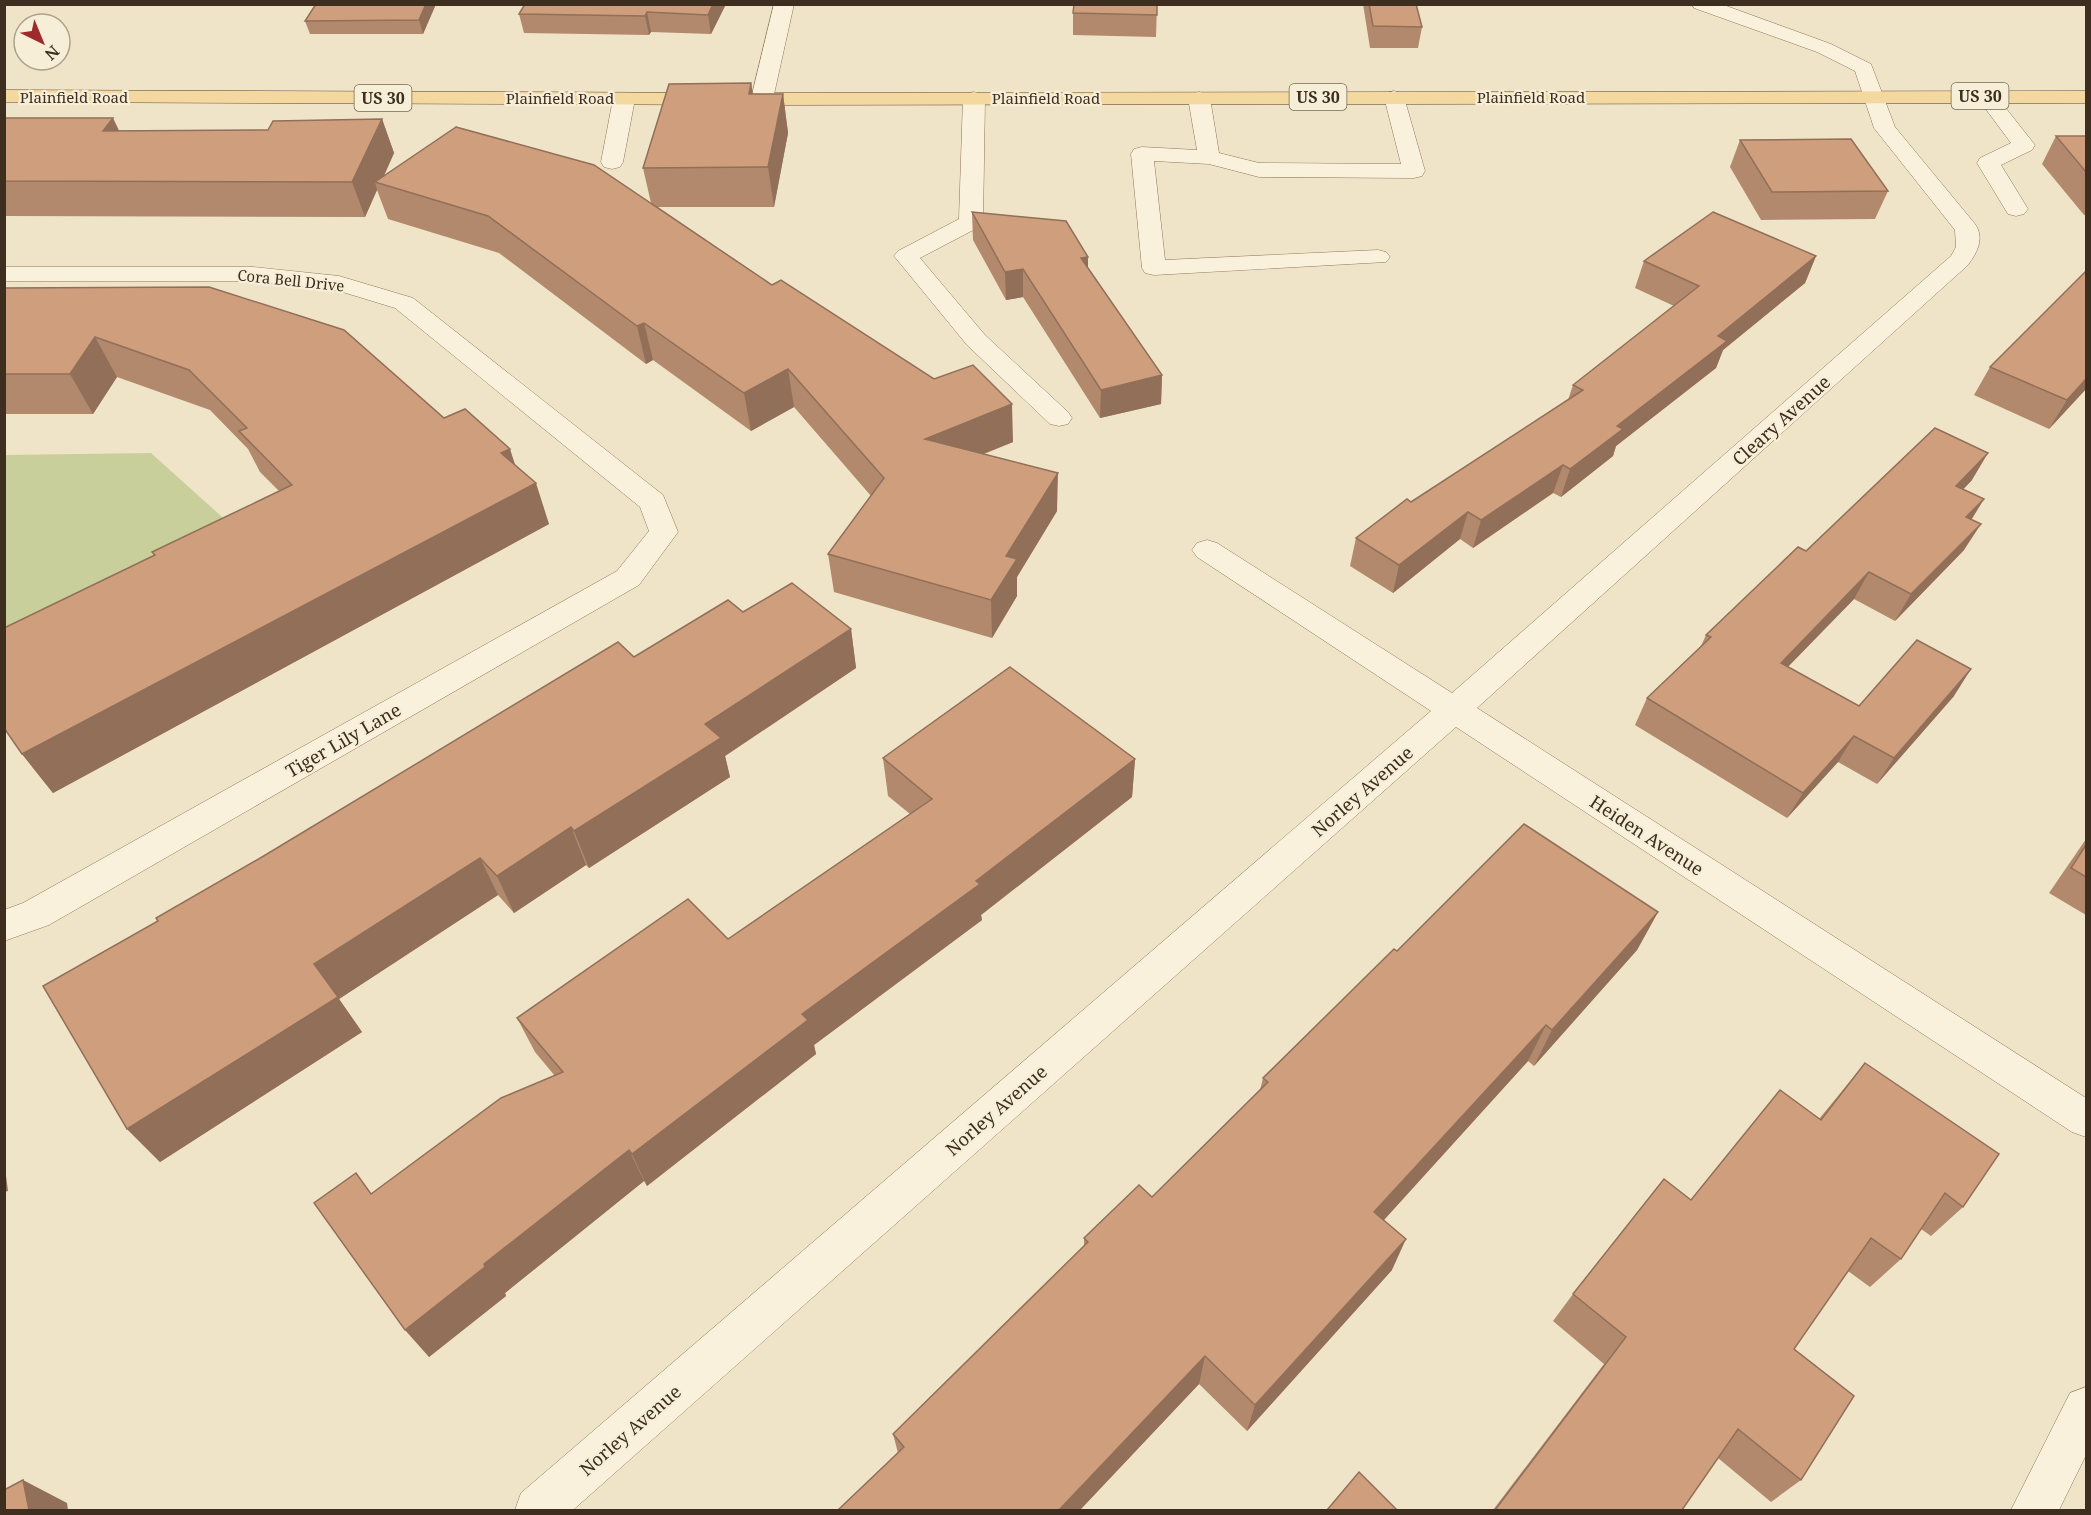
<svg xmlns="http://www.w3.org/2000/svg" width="2091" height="1515" viewBox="0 0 2091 1515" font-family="'Noto Serif',serif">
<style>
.green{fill:#c9cf9b}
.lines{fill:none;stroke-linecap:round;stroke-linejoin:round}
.minor-casing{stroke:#8d765c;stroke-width:1}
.major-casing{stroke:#5b4430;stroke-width:1}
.minor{fill:#faf1dc;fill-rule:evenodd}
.major{fill:#f3d9a0;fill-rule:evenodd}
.wall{fill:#b2896c}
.shaded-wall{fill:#916f58}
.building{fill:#cf9f7d;stroke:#916f58;stroke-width:1.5}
.labels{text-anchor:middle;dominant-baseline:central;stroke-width:4.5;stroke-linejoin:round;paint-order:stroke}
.far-street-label{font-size:15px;fill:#3d2e20;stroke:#f7eed8}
.shield{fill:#f7eed8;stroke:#756857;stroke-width:1.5}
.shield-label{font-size:16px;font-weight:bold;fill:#3d2e20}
.street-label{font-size:18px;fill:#3d2e20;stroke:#f7eed8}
</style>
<rect width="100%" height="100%" fill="#f0e4c8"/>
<polygon class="green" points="151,453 231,525 5,637 5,455"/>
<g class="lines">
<defs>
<g id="minor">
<polygon points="774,4 794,4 773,99 769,103 762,105 755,103 751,99"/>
<path d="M1692,4H1721L1831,44L1871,64L1895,127L1975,224C1985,238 1977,253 1968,265L1477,708L2086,1098V1137L2072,1132L1456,727L573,1510H515L521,1493L1431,711L1197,557L1192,550L1197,543L1207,540L1217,543L1452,693L1951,256L1956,247L1955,230L1874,128L1855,71L1817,52L1694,8Z"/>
<polygon points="1986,90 1993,92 2035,145 2032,150 2001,165 2028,209 2024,214 2016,216 2008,214 1977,163 1980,158 2011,143 1976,96 1979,92"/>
<polygon points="1394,91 1401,93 1404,97 1425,171 1422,176 1414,178 1259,177 1209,164 1154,161 1165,260 1378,250 1386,252 1390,257 1386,262 1154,275 1145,273 1142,268 1131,154 1134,149 1142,147 1197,150 1188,98 1192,94 1199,92 1206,94 1210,98 1219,153 1259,163 1401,164 1384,97 1387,93"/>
<polygon points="974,92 981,94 985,98 983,222 979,227 920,258 985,335 1068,412 1072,418 1068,424 1059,426 1050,424 967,345 894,256 898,251 959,219 963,98 967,94"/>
<polygon points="624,93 631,95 635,99 623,162 620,167 612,169 604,167 601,162 613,99 617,95"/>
<polygon points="4,267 253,267 339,276 413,298 663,495 678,532 639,585 49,925 4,941 4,910 23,903 617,571 649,531 640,507 395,308 336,290 253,281 4,281"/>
<polygon points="2086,1387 2086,1455 2059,1510 2011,1510 2070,1393"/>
</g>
<polygon id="major" points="4,90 762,93 2086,91 2086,103 762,105 4,102"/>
</defs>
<use href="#minor" class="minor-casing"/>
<use href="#major" class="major-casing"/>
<use href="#minor" class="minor"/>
<use href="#major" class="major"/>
</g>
<g class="wall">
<polygon points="436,4 423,34 310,34 305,21"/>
<polygon points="726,4 711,34 651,32 649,35 524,33 519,14"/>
<polygon points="1157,4 1156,37 1073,35 1073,13"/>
<polygon points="1363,4 1416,4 1422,27 1418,48 1370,48"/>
<polygon points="751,83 753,94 783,94 788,133 774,207 658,207 772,285 1013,442 984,454 1057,511 1017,577 1017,596 992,638 834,592 828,554 871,496 794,407 751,431 653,360 646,364 499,253 388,219 377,190 365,217 4,216 4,118 120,131 268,130 382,119 394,153 384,176 651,203 643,168"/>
<polygon points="2056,136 2086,136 2086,215 2084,215 2042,164"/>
<polygon points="1740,140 1888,191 1875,219 1761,220 1730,167"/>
<polygon points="972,212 1088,269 1162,375 1161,404 1100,418 1023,297 1006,300 973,240"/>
<polygon points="1816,256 1805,283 1723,350 1716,368 1616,446 1613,456 1561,497 1553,493 1473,548 1460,539 1393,593 1350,566 1356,538 1568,400 1573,385 1674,306 1635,288 1644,261"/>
<polygon points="4,288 444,418 515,465 549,524 53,793 22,754 154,555 152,552 279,491 260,472 248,449 210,410 117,377 93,414 4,414"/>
<polygon points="1990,367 2086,389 2049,429 1974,395"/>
<polygon points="1972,480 1963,489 1984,499 1972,519 1964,550 1895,621 1854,599 1788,667 1859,706 1954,696 1877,784 1838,762 1787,818 1635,725 1647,698 1701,646 1706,635 1806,551"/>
<polygon points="743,612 851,629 856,668 725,756 730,777 589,868 586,865 514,913 498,895 339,999 362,1032 160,1162 127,1129 634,657"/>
<polygon points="883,758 1135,759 1132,797 981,915 982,920 814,1045 816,1054 647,1186 644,1181 505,1293 506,1296 429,1357 372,1193 555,1076 535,1052 517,1018 728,939 910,814 888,796"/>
<polygon points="2086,839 2086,915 2049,893"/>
<polygon points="1658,912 1637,950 1534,1066 1528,1061 1384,1220 1392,1270 1247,1431 1199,1384 1080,1510 838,1510 898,1453 893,1434 1084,1247 1084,1238 1152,1197 1260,1090 1263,1078 1397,951"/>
<polygon points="1865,1063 1963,1207 1931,1236 1921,1229 1901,1259 1870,1287 1848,1271 1794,1349 1801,1480 1771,1502 1718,1458 1682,1510 1493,1510 1604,1364 1553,1321 1573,1294 1691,1200 1819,1119"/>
</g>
<g class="shaded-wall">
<polygon points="426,4 436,4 423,34 419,20"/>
<polygon points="713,4 726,4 711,34 708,15"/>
<polygon points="647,12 651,32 649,35 645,16"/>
<polygon points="751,83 757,122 749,94"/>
<polygon points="783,94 788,133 774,207 768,167"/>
<polygon points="113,118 130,153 103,131"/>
<polygon points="382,119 394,153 380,184 375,182 377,190 365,217 352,182"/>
<polygon points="1816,256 1805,283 1723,350 1716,368 1616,446 1613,456 1561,497 1570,469 1617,426 1718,336"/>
<polygon points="1088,257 1088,285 1081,258"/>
<polygon points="1023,269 1023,297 1006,300 1005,272"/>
<polygon points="644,323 653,360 646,364 637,326"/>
<polygon points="95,337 117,377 93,414 70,374"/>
<polygon points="788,369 794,407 751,431 744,393"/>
<polygon points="1162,375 1161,404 1100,418 1101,390"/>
<polygon points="2086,379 2086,389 2049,429 2067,400"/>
<polygon points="1012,404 1013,442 927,476 925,439"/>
<polygon points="510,449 523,489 501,453"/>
<polygon points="1988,453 1972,480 1941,513 1956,486"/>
<polygon points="1563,465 1553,493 1473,548 1481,520"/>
<polygon points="1058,473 1057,511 1017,577 1017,596 992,638 991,600 1006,556"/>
<polygon points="536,483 549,524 53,793 22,754"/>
<polygon points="1984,499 1967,526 1966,517"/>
<polygon points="1468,512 1460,539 1393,593 1399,565"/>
<polygon points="1981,524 1964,550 1895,621 1911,594"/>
<polygon points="1869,572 1854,599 1766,689 1781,663"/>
<polygon points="851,629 856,668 725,756 730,777 589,868 574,831 705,724"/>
<polygon points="1971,669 1954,696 1877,784 1894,758"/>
<polygon points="1854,736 1838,762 1787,818 1803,793"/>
<polygon points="1135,759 1132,797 981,915 982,920 814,1045 816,1054 647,1186 632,1154 802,1014 976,881"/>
<polygon points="571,827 586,865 514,913 497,876"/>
<polygon points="480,858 498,895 339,999 362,1032 160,1162 127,1129 314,964"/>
<polygon points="1658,912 1637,950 1534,1066 1552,1030"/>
<polygon points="1546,1025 1528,1061 1362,1244 1374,1212"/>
<polygon points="629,1150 644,1181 505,1293 506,1296 429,1357 405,1330 484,1264"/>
<polygon points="4,1160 8,1191 4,1192"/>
<polygon points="1406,1239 1392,1270 1247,1431 1255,1405"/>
<polygon points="1205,1356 1199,1384 1080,1510 1059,1510"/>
<polygon points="23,1480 67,1503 68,1510 29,1510"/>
</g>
<g class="building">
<polygon points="316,4 426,4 419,20 305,21"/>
<polygon points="525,4 713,4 708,15 647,12 645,16 519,14"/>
<polygon points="1074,4 1157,4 1157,15 1073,13"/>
<polygon points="1369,4 1416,4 1422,27 1373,26"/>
<polygon points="751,83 749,94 783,94 768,167 643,168 669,84"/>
<polygon points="4,118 113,118 103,131 268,130 273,121 382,119 352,182 4,181"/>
<polygon points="456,127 594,165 772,285 781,280 934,379 973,365 1012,404 925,439 1058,473 1006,556 1017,559 991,600 828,554 884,478 788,369 744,393 644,323 637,326 488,216 375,182"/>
<polygon points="2056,136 2086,136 2086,172"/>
<polygon points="1851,139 1888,191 1772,192 1740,140"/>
<polygon points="972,212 1066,221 1088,257 1081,258 1162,375 1101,390 1023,269 1005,272"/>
<polygon points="1713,212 1816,256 1718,336 1727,341 1617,426 1623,429 1570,469 1563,465 1481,520 1468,512 1399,565 1356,538 1407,499 1411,502 1583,390 1573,385 1699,286 1644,261"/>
<polygon points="2086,271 2086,379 2067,400 1990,367"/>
<polygon points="209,287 344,330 444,418 465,409 510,449 501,453 536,483 22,754 4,728 4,628 155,555 152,552 292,485 239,431 247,428 189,370 95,337 70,374 4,374 4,288"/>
<polygon points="1935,428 1988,453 1956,486 1984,499 1966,517 1981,524 1911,594 1869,572 1781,663 1859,706 1917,640 1971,669 1894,758 1854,736 1803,793 1647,698 1711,637 1706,635 1798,547 1806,551"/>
<polygon points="792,583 851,629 705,724 721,738 574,831 571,827 497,876 480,858 314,964 338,997 127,1129 43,986 158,921 156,918 262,857 618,642 634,657 728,600 743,612"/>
<polygon points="1010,667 1135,759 976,881 980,884 802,1014 808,1020 632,1154 629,1150 484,1264 485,1267 405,1330 314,1203 356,1173 371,1194 501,1098 563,1072 517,1018 688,899 728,939 932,799 883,758"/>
<polygon points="1524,824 1658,912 1552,1030 1546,1025 1374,1212 1406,1239 1255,1405 1205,1356 1059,1510 838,1510 904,1447 893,1434 1088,1242 1084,1238 1139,1185 1152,1197 1268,1082 1263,1078 1394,949 1397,951"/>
<polygon points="2086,845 2086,877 2071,868"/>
<polygon points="1865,1063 1999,1154 1963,1207 1945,1193 1901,1259 1871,1238 1794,1349 1854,1396 1801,1480 1738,1429 1682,1510 1495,1510 1626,1337 1573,1294 1664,1179 1691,1200 1780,1090 1821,1120"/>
<polygon points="1359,1472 1397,1510 1327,1510"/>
<polygon points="23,1480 29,1510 4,1510 4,1490"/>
</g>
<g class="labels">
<g class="far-street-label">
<text x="74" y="97">Plainfield Road</text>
<text x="1531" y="97">Plainfield Road</text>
<text x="560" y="98">Plainfield Road</text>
<text x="1046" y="98">Plainfield Road</text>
<text transform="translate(291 280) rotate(6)">Cora Bell Drive</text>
</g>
<g class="shield">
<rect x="1951.5" y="83" width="57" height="26" rx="4.5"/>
<rect x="1289.5" y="84" width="57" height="26" rx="4.5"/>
<rect x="354.5" y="85" width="57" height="26" rx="4.5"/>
</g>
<g class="shield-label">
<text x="1980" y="96">US 30</text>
<text x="1318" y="97">US 30</text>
<text x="383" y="98">US 30</text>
</g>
<g class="street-label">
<text transform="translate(1781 420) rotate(-42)">Cleary Avenue</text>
<text transform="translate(343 740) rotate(-30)">Tiger Lily Lane</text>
<text transform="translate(1362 791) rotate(-41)">Norley Avenue</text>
<text transform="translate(1647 835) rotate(33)">Heiden Avenue</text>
<text transform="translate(996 1110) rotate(-41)">Norley Avenue</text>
<text transform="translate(630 1430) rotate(-41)">Norley Avenue</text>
</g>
</g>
<rect width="2091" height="1515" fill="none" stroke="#3d2e20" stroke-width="12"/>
<g transform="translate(42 42) rotate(137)"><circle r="28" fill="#f7eed8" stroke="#ada18e" stroke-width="1.5"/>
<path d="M0-4.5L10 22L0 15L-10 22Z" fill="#9e2a2b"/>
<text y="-9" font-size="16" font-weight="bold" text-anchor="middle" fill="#3d2e20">N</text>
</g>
</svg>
